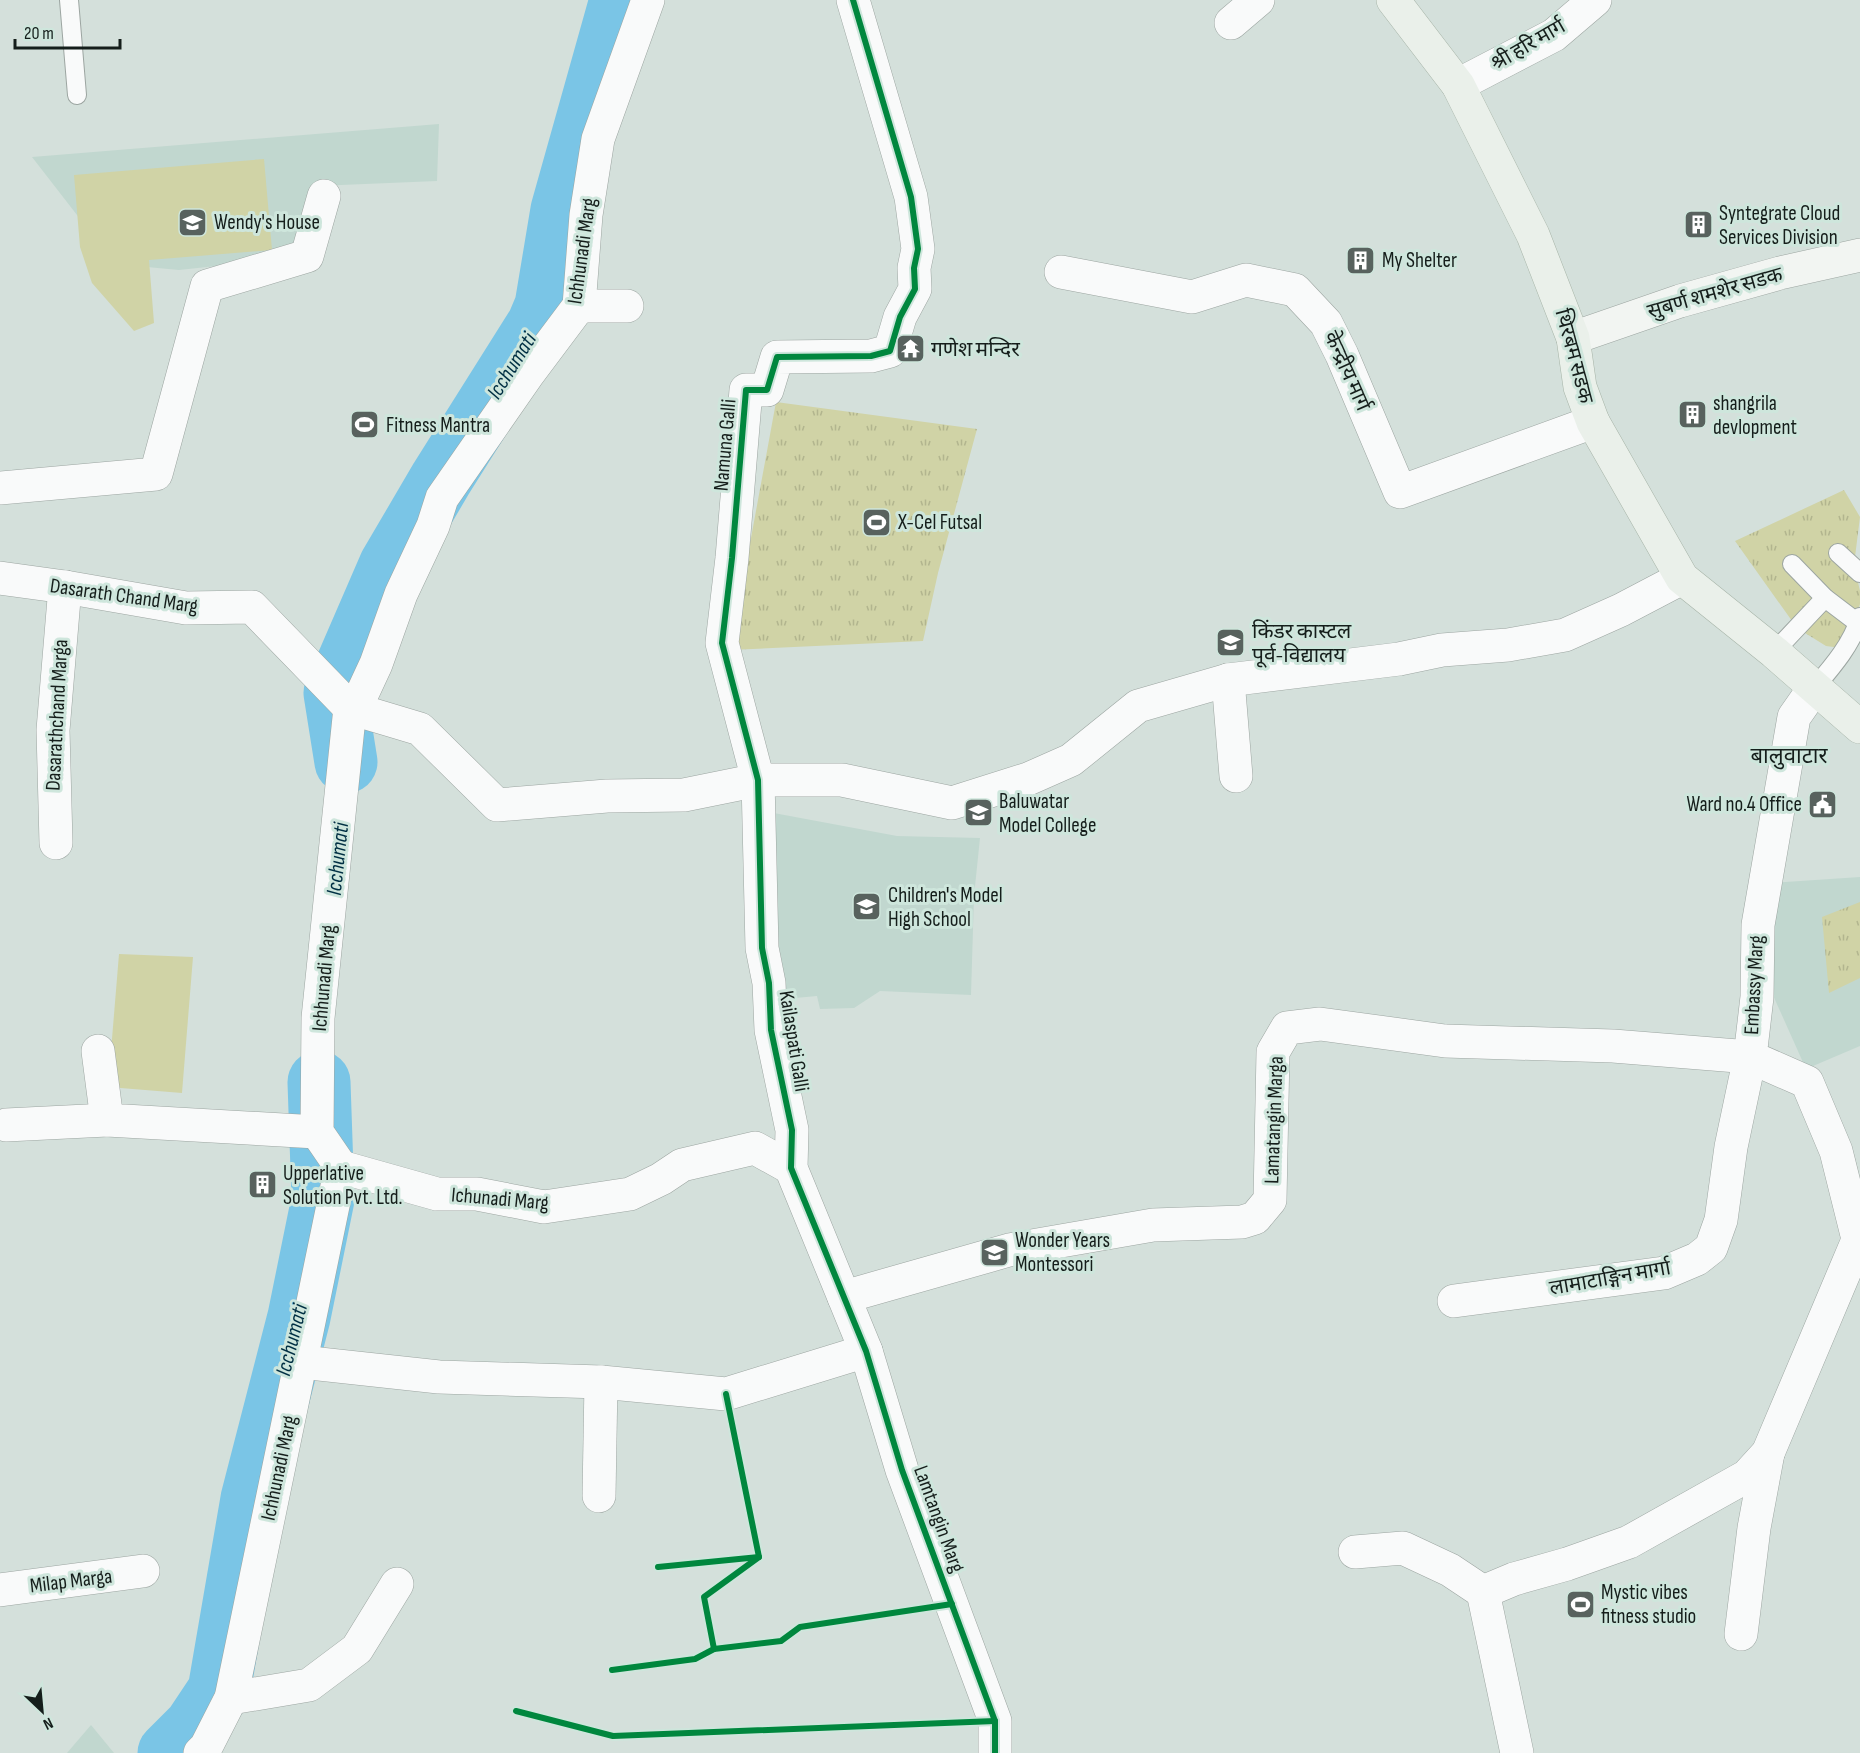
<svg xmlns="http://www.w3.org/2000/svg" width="1860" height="1753" viewBox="0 0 1860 1753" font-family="'Sofia Sans Condensed','Noto Sans Devanagari',sans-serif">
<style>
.built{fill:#c1d7cf}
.green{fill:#d0d3a6}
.park{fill:url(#park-tufts)}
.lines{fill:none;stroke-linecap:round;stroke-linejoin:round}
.river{stroke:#7ac5e6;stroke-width:63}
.lane-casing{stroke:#9ca5a1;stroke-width:20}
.street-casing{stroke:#9ca5a1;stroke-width:34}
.secondary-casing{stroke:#9ca5a1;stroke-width:34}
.primary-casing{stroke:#a7b4a8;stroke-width:34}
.lane{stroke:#f9fafa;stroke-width:18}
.street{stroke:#f9fafa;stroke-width:33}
.secondary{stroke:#f2f5f2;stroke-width:33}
.primary{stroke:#eaf0ea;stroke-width:33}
.cycleway-casing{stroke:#cee6dc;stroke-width:10}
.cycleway{stroke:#00873e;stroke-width:6}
.labels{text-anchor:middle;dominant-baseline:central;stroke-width:6;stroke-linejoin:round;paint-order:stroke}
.street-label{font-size:21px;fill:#151e1b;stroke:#cee6dc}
.poi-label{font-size:21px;fill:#151e1b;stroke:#cee6dc;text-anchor:start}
.water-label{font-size:22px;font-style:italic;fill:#002f43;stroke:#cee6dc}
.neighbourhood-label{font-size:22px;fill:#151e1b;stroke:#cee6dc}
</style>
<defs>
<pattern id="park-tufts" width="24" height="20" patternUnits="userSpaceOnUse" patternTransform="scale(1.5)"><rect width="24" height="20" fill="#d0d3a6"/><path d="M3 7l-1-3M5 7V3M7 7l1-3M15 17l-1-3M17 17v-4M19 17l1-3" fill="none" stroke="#b2b58e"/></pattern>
</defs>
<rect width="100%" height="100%" fill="#d4e0db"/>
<g class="built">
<polygon points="439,124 437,181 317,186 290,258 179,270 115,264 32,157"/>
<polygon points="763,811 897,836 980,838 974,896 971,995 880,991 854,1008 820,1009 817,996 774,1000"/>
<polygon points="1860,877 1860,1046 1806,1069 1772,993 1769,883"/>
<polygon points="91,1725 114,1753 67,1753"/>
</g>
<g class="green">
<polygon points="264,159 272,250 149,260 154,323 134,331 92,283 80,247 74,175"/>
<polygon points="119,954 193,957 182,1093 108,1087"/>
</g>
<g class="park">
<polygon points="776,402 977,429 938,573 923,641 730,650 736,597 751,538"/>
<polygon points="1844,490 1860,517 1854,565 1860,591 1860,604 1855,620 1841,648 1826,646 1797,628 1735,541"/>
<polygon points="1860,902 1860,978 1829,993 1822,917"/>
</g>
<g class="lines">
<g class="river">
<polyline points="346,762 335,693 390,566 441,479 538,325 546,306 562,210 621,0"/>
<polyline points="169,1753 195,1727 219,1691 252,1499 299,1317 323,1199 319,1082"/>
</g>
<defs>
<g id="lane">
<polyline points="69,0 77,95"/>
<polyline points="1838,553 1860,573"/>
<polyline points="1792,564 1825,598 1858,623"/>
<polyline points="1774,652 1825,598"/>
<path d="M1815,687C1833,666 1852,644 1860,617"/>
</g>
<g id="street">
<polyline points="853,0 911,197 918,249 914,268 915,289 900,317 890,351 871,356 777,357 767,390 746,390 732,558 722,643 758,780 762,948 769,983 771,1030 792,1130 791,1168 866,1351 902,1470 995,1721 995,1753"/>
<polyline points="1231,23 1258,0"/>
<polyline points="1458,85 1554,35 1595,0"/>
<polyline points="1061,272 1192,297 1246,280 1295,290 1326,323 1342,355 1400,492 1593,422"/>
<polyline points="579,306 627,306"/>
<polyline points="0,488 156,474 207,286 307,256 324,196"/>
<polyline points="0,578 65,587 186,608 252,607 350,708 420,729 497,805 607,796 684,795 758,780 842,780 952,803 1028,779 1071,760 1138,706 1228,680 1399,659 1442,650 1508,645 1565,635 1621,610 1682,578"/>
<polyline points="1228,680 1236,776"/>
<polyline points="1815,687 1794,717 1758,925 1757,997 1750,1057 1807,1082 1836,1151 1860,1247"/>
<polyline points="56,843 53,730 65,587"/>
<polyline points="98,1051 107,1120 317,1132"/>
<polyline points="6,1125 107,1120"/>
<polyline points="341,1167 437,1194 477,1194 544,1207 630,1194 661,1179 682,1165 755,1148 791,1168"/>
<polyline points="844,1297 1009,1250 1153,1225 1242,1222 1255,1218 1270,1200 1273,1052 1287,1028 1320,1024 1445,1041 1613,1046 1750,1057 1731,1147 1721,1220 1711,1248 1697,1259 1664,1273 1454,1301"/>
<polyline points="301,1362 439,1377 601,1382 726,1394 866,1351"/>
<polyline points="599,1496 601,1382"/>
<polyline points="1355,1552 1403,1548 1450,1570 1483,1592"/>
<polyline points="0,1590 143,1571"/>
<polyline points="1741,1634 1754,1528 1768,1453"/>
<polyline points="231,1698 309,1685 357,1649 397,1584"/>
<polyline points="200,1753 206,1747 231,1698 341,1167 317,1132 318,1018 350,708 363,692 376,664 401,594 433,526 442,498 528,374 579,306 586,215 598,139 648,0"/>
<polyline points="1517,1753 1483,1592 1514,1579 1567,1564 1629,1542 1747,1476 1768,1453 1858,1240"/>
</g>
<polyline id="secondary" points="1573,338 1680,301 1780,273 1860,255"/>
<polyline id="primary" points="1393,0 1458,85 1533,235 1573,338 1580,387 1593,422 1682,578 1774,652 1860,727"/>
</defs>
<use href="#lane" class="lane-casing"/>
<use href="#street" class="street-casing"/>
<use href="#secondary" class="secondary-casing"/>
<use href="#primary" class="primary-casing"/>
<use href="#lane" class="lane"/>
<use href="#street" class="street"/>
<use href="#secondary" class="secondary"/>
<use href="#primary" class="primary"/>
<defs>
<g id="cycleway">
<polyline points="853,0 911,197 918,249 914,268 915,289 900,317 890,351 871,356 777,357 767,390 746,390 732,558 722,643 758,780 762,948 769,983 771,1030 792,1130 791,1168 866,1351 902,1470 995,1721 995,1753"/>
<polyline points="726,1394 759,1557 704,1597 714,1649 781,1641 800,1627 952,1604"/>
<polyline points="658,1567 759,1557"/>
<polyline points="612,1670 695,1659 714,1649"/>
<polyline points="516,1711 613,1736 995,1721"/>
</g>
</defs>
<use href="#cycleway" class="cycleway-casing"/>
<use href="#cycleway" class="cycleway"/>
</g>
<defs>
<symbol id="school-square" viewBox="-11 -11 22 22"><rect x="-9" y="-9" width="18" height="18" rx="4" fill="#58625e" stroke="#cee6dc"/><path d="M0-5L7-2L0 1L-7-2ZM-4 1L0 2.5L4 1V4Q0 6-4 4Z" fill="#fff"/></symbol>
<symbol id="building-square" viewBox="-11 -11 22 22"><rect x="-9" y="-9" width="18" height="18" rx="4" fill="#58625e" stroke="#cee6dc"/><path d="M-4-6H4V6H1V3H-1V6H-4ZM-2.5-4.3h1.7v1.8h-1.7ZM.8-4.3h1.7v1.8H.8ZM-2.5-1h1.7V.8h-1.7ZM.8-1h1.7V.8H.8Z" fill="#fff"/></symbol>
<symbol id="temple-square" viewBox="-11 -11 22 22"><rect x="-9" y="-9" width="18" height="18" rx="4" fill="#58625e" stroke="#cee6dc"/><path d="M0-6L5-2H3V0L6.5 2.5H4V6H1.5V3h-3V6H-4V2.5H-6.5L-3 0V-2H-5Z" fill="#fff"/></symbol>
<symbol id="stadium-square" viewBox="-11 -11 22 22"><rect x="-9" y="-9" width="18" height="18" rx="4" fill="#58625e" stroke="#cee6dc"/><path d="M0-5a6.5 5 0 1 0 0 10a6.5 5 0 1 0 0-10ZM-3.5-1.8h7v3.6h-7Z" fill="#fff"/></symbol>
<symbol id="civic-square" viewBox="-11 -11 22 22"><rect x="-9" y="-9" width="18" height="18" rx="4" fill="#58625e" stroke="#cee6dc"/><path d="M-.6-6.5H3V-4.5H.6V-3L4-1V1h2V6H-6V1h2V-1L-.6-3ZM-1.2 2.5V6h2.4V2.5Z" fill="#fff"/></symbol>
<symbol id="university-square" viewBox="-11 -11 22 22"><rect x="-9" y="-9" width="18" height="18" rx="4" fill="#58625e" stroke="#cee6dc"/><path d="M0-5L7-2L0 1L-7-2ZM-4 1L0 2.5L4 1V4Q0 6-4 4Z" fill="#fff"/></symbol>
</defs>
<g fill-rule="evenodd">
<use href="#school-square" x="176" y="206" width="33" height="33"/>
<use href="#building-square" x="1682" y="208" width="33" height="33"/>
<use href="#building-square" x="1344" y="244" width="33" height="33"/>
<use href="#temple-square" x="894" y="332" width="33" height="33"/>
<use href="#building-square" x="1676" y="398" width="33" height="33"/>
<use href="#stadium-square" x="348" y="408" width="33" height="33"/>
<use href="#stadium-square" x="860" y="506" width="33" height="33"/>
<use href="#school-square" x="1214" y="626" width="33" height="33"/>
<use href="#civic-square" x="1806" y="788" width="33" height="33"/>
<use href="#university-square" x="962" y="796" width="33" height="33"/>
<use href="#school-square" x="850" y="890" width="33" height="33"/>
<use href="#building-square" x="246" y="1168" width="33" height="33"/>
<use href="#school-square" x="978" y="1236" width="33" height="33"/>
<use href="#stadium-square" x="1564" y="1588" width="33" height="33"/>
</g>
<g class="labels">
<g class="street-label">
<text transform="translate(1528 45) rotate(-30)">श्री हरि मार्ग</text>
<text transform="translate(582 251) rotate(-82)">Ichhunadi Marg</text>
<text transform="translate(1715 293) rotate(-16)">सुबर्ण शमशेर सडक</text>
<text transform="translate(1574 356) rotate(75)">थिरबम सडक</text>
<text transform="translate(1347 371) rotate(66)">केन्द्रीय मार्ग</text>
<text transform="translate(725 445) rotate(-85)">Namuna Galli</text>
<text transform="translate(124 596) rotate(8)">Dasarath Chand Marg</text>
<text transform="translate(57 715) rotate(-87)">Dasarathchand Marga</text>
<text transform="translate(324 978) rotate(-85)">Ichhunadi Marg</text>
<text transform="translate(1754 985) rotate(-87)">Embassy Marg</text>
<text transform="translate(794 1041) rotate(81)">Kailaspati Galli</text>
<text transform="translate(1274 1120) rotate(-88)">Lamatangin Marga</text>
<text transform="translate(500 1199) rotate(5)">Ichunadi Marg</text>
<text transform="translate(1610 1278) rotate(-10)">लामाटाङ्गिन मार्गा</text>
<text transform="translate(279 1468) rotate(-78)">Ichhunadi Marg</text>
<text transform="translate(939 1519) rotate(70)">Lamtangin Marg</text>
<text transform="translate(71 1581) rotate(-7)">Milap Marga</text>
</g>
<g class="poi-label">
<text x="1719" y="213">Syntegrate Cloud<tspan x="1719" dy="24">Services Division</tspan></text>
<text x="214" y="222">Wendy's House</text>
<text x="1382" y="260">My Shelter</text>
<text x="931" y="349">गणेश मन्दिर</text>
<text x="1713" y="403">shangrila<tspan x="1713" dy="24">devlopment</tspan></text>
<text x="386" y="425">Fitness Mantra</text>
<text x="898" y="522">X-Cel Futsal</text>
<text x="1252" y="631">किंडर कास्टल<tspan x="1252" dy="24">पूर्व-विद्यालय</tspan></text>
<text x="999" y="801">Baluwatar<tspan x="999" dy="24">Model College</tspan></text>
<text x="1802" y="804" text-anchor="end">Ward no.4 Office</text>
<text x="888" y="895">Children's Model<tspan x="888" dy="24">High School</tspan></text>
<text x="283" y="1173">Upperlative<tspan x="283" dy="24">Solution Pvt. Ltd.</tspan></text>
<text x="1015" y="1240">Wonder Years<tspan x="1015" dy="24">Montessori</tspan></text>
<text x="1601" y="1592">Mystic vibes<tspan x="1601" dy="24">fitness studio</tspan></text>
</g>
<g class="water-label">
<text transform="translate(512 366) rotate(-58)">Icchumati</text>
<text transform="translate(338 859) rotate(-84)">Icchumati</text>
<text transform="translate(292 1340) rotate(-76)">Icchumati</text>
</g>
<g class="neighbourhood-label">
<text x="1789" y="756">बालुवाटार</text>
</g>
</g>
<g transform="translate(42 1711) rotate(154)" stroke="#cee6dc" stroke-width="4.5" paint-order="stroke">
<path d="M0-4.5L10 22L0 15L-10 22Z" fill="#151e1b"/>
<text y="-9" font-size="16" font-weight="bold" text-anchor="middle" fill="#151e1b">N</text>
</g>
<path d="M15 39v9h105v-9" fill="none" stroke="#151e1b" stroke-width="3"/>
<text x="24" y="39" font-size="18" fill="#151e1b" stroke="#cee6dc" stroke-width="4.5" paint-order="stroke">20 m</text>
</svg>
